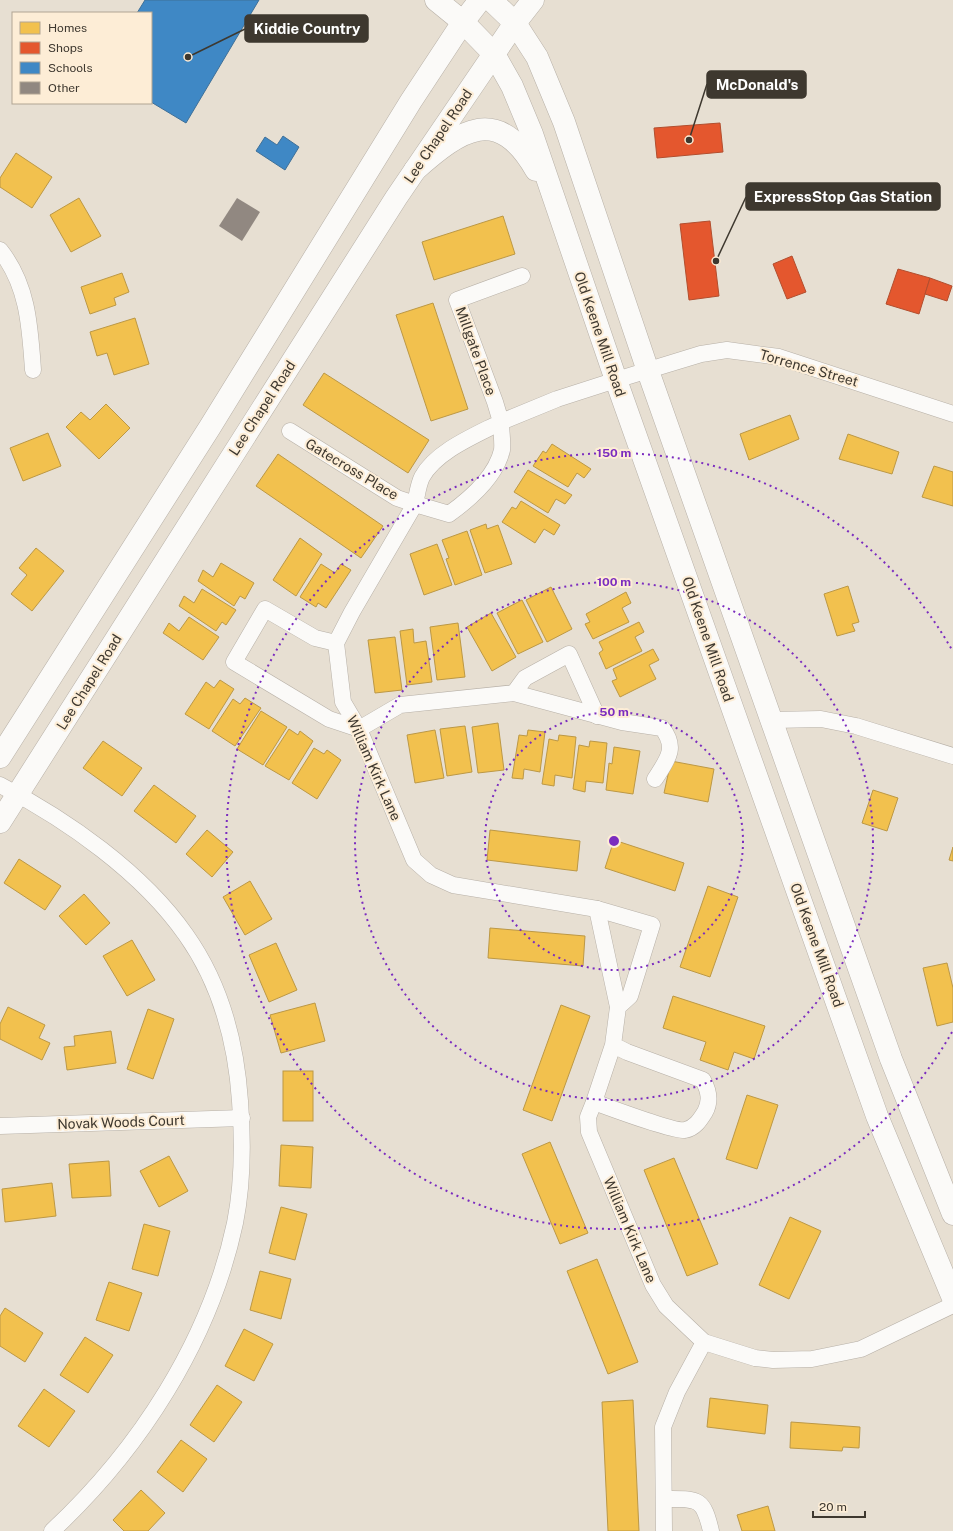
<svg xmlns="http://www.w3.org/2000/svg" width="953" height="1531" viewBox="0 0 953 1531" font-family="'Public Sans',sans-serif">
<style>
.homes{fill:#f2c14e;stroke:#bc9845}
.shops{fill:#e4572e;stroke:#b24e2e}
.schools{fill:#3f88c5;stroke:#3f7098}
.building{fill:#918881}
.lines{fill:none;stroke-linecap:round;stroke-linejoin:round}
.minor-casing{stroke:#b7b0a7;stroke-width:17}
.secondary-casing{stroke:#b7b0a7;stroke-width:23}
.primary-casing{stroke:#b7b0a7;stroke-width:23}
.minor{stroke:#fbfaf8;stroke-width:16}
.secondary{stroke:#fbfaf8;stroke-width:22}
.primary{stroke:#fbfaf8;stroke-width:22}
.ring{fill:none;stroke:#7b2cbf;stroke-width:2;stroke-dasharray:2 4}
.labels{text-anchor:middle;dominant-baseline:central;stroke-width:4;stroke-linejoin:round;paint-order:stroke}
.street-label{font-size:14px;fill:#3e382f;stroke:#fdedd6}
.centre{fill:#7b2cbf;stroke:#fdedd6;stroke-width:2}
.ring-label{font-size:12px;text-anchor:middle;font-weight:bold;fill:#7b2cbf;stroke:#fdedd6;stroke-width:4;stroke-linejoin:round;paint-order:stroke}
.leader{fill:none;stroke:#3e382f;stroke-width:1.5}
.callout-dot{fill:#3e382f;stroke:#fdedd6;stroke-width:1.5}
.callout{fill:#3e382f;stroke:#3e382f;stroke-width:1.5}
.callout-label{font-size:15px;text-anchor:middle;font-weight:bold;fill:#fff}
</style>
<rect width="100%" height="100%" fill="#e7dfd2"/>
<g class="homes">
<polygon points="16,153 52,177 32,208 0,187 0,178"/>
<polygon points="79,198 101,236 71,252 50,215"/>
<polygon points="503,216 515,254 434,280 422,242"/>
<polygon points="122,273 129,292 114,298 116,305 90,314 81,287"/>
<polygon points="433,303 468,409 431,421 396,315"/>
<polygon points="135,318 149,364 114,375 107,353 97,356 90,332"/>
<polygon points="324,373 429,440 408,473 303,405"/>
<polygon points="106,404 130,428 99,459 66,427 81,412 90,420"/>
<polygon points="790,415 799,439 749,460 740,434"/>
<polygon points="48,433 61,466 23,481 10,448"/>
<polygon points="848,434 899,452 892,474 839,459"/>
<polygon points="552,444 591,469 584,478 577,473 568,487 533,466 543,451 546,453"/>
<polygon points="278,454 383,526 361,558 256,486"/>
<polygon points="934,466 953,472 953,506 922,497"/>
<polygon points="528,470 572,495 565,504 556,499 548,513 514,492"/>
<polygon points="521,501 560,525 554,535 544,529 535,543 502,522 512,507 516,509"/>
<polygon points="486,524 487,529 498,525 512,564 485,573 470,530"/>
<polygon points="467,531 482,575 455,585 446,559 449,558 442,540"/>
<polygon points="300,538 322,554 296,596 273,580"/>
<polygon points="437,544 452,585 424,595 410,554"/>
<polygon points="36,548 64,571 32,611 11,594 27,575 19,568"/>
<polygon points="221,563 254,583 245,599 240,596 234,606 198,581 203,570 213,577"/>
<polygon points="321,564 335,573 341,564 351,570 326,608 318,603 316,607 300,597"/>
<polygon points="848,586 859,622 852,624 855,631 837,636 824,594"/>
<polygon points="551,587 572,629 547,642 526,600"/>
<polygon points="202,589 236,610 226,625 222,622 216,631 179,606 184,596 194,603"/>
<polygon points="626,592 631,603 622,608 629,622 593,639 585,624 590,622 586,614"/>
<polygon points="522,600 543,642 518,654 497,613"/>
<polygon points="491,613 516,657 492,671 467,627"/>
<polygon points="189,617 219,637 203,660 163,633 169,623 179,631"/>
<polygon points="639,622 644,632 635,637 642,651 606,669 599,653 603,650 599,642"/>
<polygon points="458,623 465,677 437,680 430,627"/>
<polygon points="413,629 414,643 426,641 432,682 407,685 400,631"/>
<polygon points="395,637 402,690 375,693 368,640"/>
<polygon points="653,649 659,660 649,665 656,679 620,697 612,681 617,679 613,669"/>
<polygon points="220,680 234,689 209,729 185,714 206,682 214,688"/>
<polygon points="245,698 261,708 235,746 212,731 233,699 240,704"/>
<polygon points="261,711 287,727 263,765 237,749"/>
<polygon points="498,723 504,770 478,773 472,727"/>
<polygon points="465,726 472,772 447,776 440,729"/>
<polygon points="289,729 298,735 300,731 313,741 289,780 265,766"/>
<polygon points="435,730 444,778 415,783 407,735"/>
<polygon points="528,730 545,732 540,772 524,769 523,779 512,778 519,735 527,736"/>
<polygon points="559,735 576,737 572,778 555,775 554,786 542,784 549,739 558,741"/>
<polygon points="103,741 142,768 122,796 83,768"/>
<polygon points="590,741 607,743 603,783 586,781 585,792 573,789 579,745 589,747"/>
<polygon points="614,747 640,751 633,794 606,790 609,763 612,764"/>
<polygon points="314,748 324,754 327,750 341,760 317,799 292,783"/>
<polygon points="671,761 714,769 708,802 664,793"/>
<polygon points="154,785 196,816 176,843 134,811"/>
<polygon points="873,790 898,798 887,831 862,823"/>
<polygon points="207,830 233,852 212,877 186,854"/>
<polygon points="490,830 580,841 577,871 487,860"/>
<polygon points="614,840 684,863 675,891 605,868"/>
<polygon points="953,847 953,861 949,860"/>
<polygon points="19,859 61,886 45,910 4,883"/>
<polygon points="250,881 272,919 245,935 223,897"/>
<polygon points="708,886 738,897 710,977 680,967"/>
<polygon points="84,894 110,923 86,945 59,916"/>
<polygon points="490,928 585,936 583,966 488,958"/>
<polygon points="132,940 155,980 127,996 103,956"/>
<polygon points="276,943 297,990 269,1002 249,955"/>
<polygon points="947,963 953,988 953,1022 937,1026 923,968"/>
<polygon points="673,996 765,1026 754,1059 734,1052 728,1070 700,1060 706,1042 663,1028"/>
<polygon points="315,1003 325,1041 281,1053 270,1015"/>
<polygon points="561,1005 590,1016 552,1121 523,1110"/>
<polygon points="8,1007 45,1025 39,1038 50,1043 42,1060 0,1039 0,1024"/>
<polygon points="148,1009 174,1019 153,1079 127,1069"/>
<polygon points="111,1031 116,1063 67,1070 64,1047 75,1046 74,1036"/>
<rect x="283" y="1071" width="30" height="50"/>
<polygon points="747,1095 778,1105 757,1169 726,1159"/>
<polygon points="550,1142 588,1233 560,1244 522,1154"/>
<polygon points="281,1145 313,1147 311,1188 279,1186"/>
<polygon points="169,1156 188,1191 159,1207 140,1171"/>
<polygon points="674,1158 718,1264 687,1276 644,1170"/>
<polygon points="109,1161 111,1196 72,1198 69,1164"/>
<polygon points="52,1183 56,1216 5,1222 2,1189"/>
<polygon points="281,1207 307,1214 295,1260 269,1253"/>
<polygon points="790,1217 821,1231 789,1299 759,1285"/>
<polygon points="144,1224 170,1231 158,1276 132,1269"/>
<polygon points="597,1259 638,1362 608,1374 567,1271"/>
<polygon points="260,1271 291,1279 281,1319 250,1310"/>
<polygon points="109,1282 142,1293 129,1331 96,1320"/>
<polygon points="5,1308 43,1333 25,1362 0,1346 0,1316"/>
<polygon points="244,1329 273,1344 254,1381 225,1366"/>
<polygon points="85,1337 113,1355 88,1393 60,1375"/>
<polygon points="217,1385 242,1402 214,1442 190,1425"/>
<polygon points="44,1389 75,1411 49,1447 18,1426"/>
<polygon points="710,1398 768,1405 765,1434 707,1427"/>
<polygon points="633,1400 639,1531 608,1531 602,1402"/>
<polygon points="791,1422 860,1427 859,1448 843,1447 842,1451 790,1448"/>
<polygon points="181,1440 207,1459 183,1492 157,1472"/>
<polygon points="141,1490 165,1513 148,1531 124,1531 113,1520"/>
<polygon points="768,1506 775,1531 742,1531 737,1515"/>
</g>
<g class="shops">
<polygon points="720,123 723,152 657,158 654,128"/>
<polygon points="710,221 719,296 689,300 680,224"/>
<polygon points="792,256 806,292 787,299 773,264"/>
<polygon points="898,269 930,278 919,314 886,304"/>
<polygon points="930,278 952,286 947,301 925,294"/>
</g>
<g class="schools">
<polygon points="145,0 259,0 186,123 151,102 151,13 137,13"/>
<polygon points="283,136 299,147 285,170 256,151 265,137 277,145"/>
</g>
<polygon class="building" points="237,198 260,212 242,241 219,226"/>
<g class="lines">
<defs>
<g id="minor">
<path d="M0,250C28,285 30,327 33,370"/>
<path d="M290,431L397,498L415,504C417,496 418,485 422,477C436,451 476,435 501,422L495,402L457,300L522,276"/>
<polyline points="336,643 315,638 265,609 234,662 329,719 359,729 400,705 514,693 525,678 569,654 597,716"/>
<path d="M514,693L622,722L662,728C678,748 667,760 655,779"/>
<polyline points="773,720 821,719 856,726 953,756"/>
<path d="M0,785C67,820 142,872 186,935C220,983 236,1042 240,1101C243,1141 243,1183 235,1223C210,1341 139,1450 52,1531"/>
<polyline points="597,909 618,1007"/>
<path d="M613,1045L627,1052L703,1080C709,1091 711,1101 705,1112C700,1120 695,1128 685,1130C674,1132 608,1107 594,1102L613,1045L618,1007L630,996L652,925L597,909L453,885L431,875L414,860L359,729L343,702L336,643L352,612L415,504L449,514C470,499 496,476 502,450C503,442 501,431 501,422L557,399L616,380L701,354L727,350L779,357L953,414"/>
<polyline points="594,1102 588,1117 589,1132 653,1285 666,1306 704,1342 755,1358 773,1360 812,1359 861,1349 953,1305"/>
<polyline points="0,1126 242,1118"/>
<path d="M665,1499C698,1499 703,1497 711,1531"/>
<polyline points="664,1531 663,1427 677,1392 704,1342"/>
</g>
<g id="secondary">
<polyline points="0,757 210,427 411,101 463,22 480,0"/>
<polyline points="0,822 396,198 515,23 533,0"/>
</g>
<g id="primary">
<polyline points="436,0 463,22 494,54 512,86 532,134 616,380 877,1116 953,1298"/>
<polyline points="491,0 515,23 537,57 564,122 648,371 891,1059 953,1214"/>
<path d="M415,170C461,129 498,104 536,170"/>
</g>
</defs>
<use href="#minor" class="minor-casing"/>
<use href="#secondary" class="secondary-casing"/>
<use href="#primary" class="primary-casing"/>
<use href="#minor" class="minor"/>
<use href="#secondary" class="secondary"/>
<use href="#primary" class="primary"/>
</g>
<g class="ring">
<circle cx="614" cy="841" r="129"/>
<circle cx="614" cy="841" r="259"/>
<path d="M952 1032A388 388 0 1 1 952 650"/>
</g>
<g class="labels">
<g class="street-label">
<text transform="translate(438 136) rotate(-56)">Lee Chapel Road</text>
<text transform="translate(600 334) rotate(71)">Old Keene Mill Road</text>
<text transform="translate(476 351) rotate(70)">Millgate Place</text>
<text transform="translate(809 368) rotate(16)">Torrence Street</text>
<text transform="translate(262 408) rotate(-57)">Lee Chapel Road</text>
<text transform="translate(352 469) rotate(31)">Gatecross Place</text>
<text transform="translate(708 639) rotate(71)">Old Keene Mill Road</text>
<text transform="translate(89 682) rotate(-58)">Lee Chapel Road</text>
<text transform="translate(374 768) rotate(66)">William Kirk Lane</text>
<text transform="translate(817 945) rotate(70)">Old Keene Mill Road</text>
<text transform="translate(121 1122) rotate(-2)">Novak Woods Court</text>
<text transform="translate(630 1230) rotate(67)">William Kirk Lane</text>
</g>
</g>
<circle cx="614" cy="841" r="6" class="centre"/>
<g class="ring-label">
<text x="614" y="457">150 m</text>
<text x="614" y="586">100 m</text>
<text x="614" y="716">50 m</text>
</g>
<path class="leader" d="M188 57L245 29M689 140L707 84M716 261L746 197"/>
<g class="callout-dot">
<circle cx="188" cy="57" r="4"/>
<circle cx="689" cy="140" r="4"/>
<circle cx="716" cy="261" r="4"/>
</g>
<g class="callout">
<rect x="245" y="15" width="123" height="27" rx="4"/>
<rect x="707" y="71" width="99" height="27" rx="4"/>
<rect x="746" y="183" width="194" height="27" rx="4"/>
</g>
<g class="callout-label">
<text x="307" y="34">Kiddie Country</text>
<text x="757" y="90">McDonald's</text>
<text x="843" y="202">ExpressStop Gas Station</text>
</g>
<rect x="12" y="12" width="140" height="92" fill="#fdedd6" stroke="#b1a593"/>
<rect x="20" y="22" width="20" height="12" fill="#f2c14e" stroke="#b1a593"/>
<text x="48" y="32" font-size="12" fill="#3e382f">Homes</text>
<rect x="20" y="42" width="20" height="12" fill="#e4572e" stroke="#b1a593"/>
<text x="48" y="52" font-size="12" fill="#3e382f">Shops</text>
<rect x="20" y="62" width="20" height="12" fill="#3f88c5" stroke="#b1a593"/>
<text x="48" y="72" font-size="12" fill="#3e382f">Schools</text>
<rect x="20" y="82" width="20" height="12" fill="#918881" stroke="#b1a593"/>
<text x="48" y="92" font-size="12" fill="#3e382f">Other</text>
<path d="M813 1511v6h52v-6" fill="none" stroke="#3e382f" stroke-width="2"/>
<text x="819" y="1511" font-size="12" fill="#3e382f" stroke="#fdedd6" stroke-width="3" paint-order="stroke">20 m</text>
</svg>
